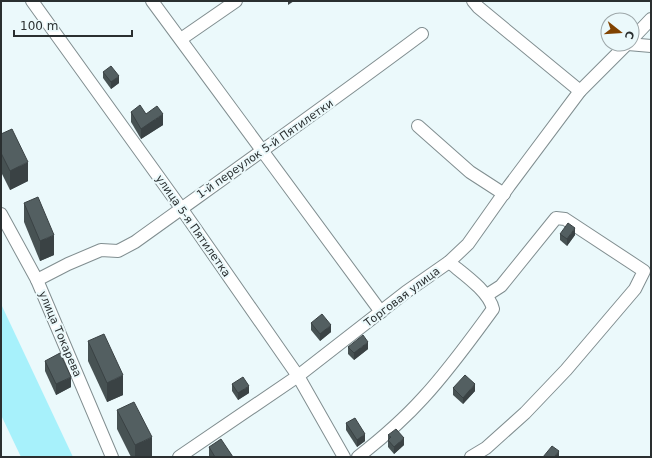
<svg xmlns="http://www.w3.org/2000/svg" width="652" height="458" viewBox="0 0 652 458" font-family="'DejaVu Sans',sans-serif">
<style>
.green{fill:#a7f1fb}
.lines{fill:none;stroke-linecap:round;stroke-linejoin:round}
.minor-casing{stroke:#818e90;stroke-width:14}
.minor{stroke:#fff;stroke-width:12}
.wall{fill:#475253}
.shaded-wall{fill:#3a4244}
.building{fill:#535f61;stroke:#3a4244}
.labels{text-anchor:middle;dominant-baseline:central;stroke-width:4;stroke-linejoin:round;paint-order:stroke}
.street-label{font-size:11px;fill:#2a2f30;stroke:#ebf9fb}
</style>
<rect width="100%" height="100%" fill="#ebf9fb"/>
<polygon class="green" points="1,304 73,457 21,457 1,415"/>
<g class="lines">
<defs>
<g id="minor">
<polyline points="32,1 181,208 298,376 344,457"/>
<polyline points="152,1 381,312"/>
<polyline points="473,1 478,7 580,91"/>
<polyline points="181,39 236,1"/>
<polyline points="632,39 651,19"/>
<polyline points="628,44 651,46"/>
<polyline points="418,126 470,172 504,194"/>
<polyline points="1,214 37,280 112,457"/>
<path d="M37,280L68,264L101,250L118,251L135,242C231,173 327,105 422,34"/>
<polyline points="179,457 298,376 406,292 449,262 468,244 509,186 580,91 627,44"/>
<path d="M358,457C381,439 404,419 423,398C449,370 471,339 493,309C489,291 462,273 449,262"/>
<polyline points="471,457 486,448 525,413 566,370 635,289 644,271 565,219 556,218 501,286 487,295"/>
</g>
</defs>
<use href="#minor" class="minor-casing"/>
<use href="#minor" class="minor"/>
</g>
<g class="wall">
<polygon points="103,72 119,83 111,89 103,78"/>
<polygon points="131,112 146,114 163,125 141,139 131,122"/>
<polygon points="1,134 28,181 10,190 1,172"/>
<polygon points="24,203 54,255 40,261 24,222"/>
<polygon points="560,234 575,235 567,246 560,240"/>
<polygon points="311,323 331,332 320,341 311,330"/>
<polygon points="88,341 123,395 107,402 88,361"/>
<polygon points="348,347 368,349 354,360 348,354"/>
<polygon points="45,361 71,387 56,395 45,371"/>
<polygon points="232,384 249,393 238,400 232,391"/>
<polygon points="453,388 475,391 463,404 453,395"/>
<polygon points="117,410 152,456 150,457 131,457 117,429"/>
<polygon points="346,423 365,441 357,447 346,430"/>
<polygon points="388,435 404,445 394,454 388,447"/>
<polygon points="209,447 233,457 209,457"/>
</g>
<g class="shaded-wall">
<polygon points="288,1 294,1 288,5"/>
<polygon points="119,76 119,83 111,89 111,82"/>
<polygon points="163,114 163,125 141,139 141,129"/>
<polygon points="28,162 28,181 10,190 10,171"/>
<polygon points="575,228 575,235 567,246 567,239"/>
<polygon points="54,235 54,255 40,261 40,241"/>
<polygon points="331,325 331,332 320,341 320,334"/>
<polygon points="368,342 368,349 354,360 354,353"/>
<polygon points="123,375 123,395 107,402 107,383"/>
<polygon points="71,377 71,387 56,395 56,384"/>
<polygon points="475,384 475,391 463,404 463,398"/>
<polygon points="249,386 249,393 238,400 238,393"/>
<polygon points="365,434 365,441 357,447 357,440"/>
<polygon points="152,437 152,456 150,457 135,457 135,445"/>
<polygon points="404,438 404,445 394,454 394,447"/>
<polygon points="559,451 559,457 555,457 555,456"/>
</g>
<g class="building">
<polygon points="111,66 119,76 111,82 103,72"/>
<polygon points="140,105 146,114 157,106 163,114 141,129 131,112"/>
<polygon points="12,129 28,162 10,171 1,153 1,134"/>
<polygon points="38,197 54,235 40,241 24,203"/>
<polygon points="568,223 575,228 567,239 560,234"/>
<polygon points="322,314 331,325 320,334 311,323"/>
<polygon points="104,334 123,375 107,383 88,341"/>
<polygon points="363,335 368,342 354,353 348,347"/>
<polygon points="60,353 71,377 56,384 45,361"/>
<polygon points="465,375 475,384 463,398 453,388"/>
<polygon points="243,377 249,386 238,393 232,384"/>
<polygon points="134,402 152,437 135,445 117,410"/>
<polygon points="355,418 365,434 357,440 346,423"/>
<polygon points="396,429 404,438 394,447 388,440 391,437 388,435"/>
<polygon points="221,439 233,457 215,457 209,447"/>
<polygon points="552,446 559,451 555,456 556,457 543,457"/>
</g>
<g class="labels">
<g class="street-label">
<text transform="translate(265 149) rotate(-35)">1-й переулок 5-й Пятилетки</text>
<text transform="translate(193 226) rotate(55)">улица 5-я Пятилетка</text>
<text transform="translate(402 297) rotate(-37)">Торговая улица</text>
<text transform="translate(60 334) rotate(67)">улица Токарева</text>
</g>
</g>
<rect width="652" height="458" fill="none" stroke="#2a2f30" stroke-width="4"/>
<g transform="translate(620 32) rotate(107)"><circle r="19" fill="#ebf9fb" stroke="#9ea8aa"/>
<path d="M0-3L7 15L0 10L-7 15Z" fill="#814301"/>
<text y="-6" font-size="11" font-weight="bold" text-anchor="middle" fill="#2a2f30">С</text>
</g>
<path d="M14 30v6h118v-6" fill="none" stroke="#2a2f30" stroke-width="2"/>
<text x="20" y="30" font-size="12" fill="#2a2f30" stroke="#ebf9fb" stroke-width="3" paint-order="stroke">100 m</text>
</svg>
